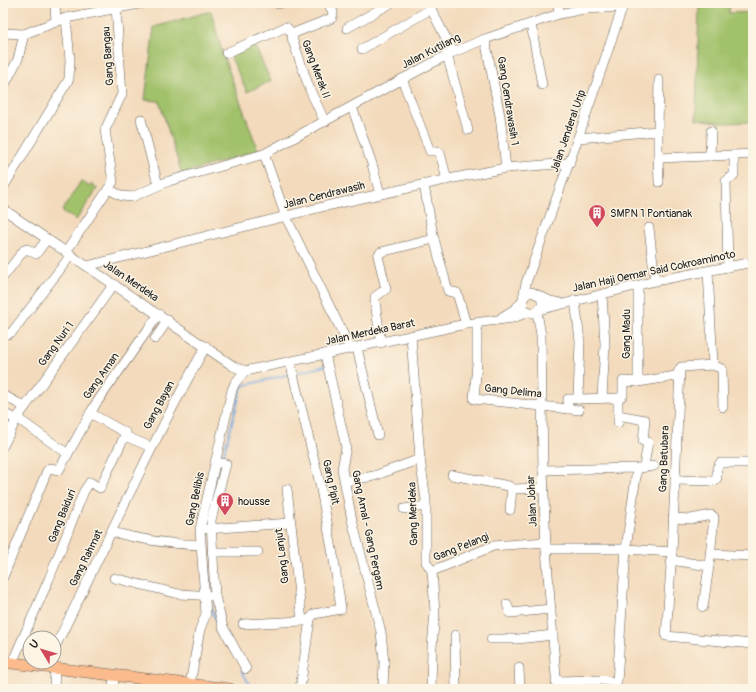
<svg xmlns="http://www.w3.org/2000/svg" width="756" height="692" viewBox="0 0 756 692" font-family="Pangolin,sans-serif">
<style>
.green{fill:#a1c16a;stroke:#5e6e43}
.lines{fill:none;stroke-linecap:round;stroke-linejoin:round}
.stream{stroke:#70a7de;stroke-width:2}
.minor-casing{stroke:#675e54;stroke-width:10}
.major-casing{stroke:#675e54;stroke-width:12}
.minor{stroke:#fff;stroke-width:9}
.major{stroke:#fbbb8c;stroke-width:11}
.labels{text-anchor:middle;dominant-baseline:central;stroke-width:3;stroke-linejoin:round;paint-order:stroke}
.street-label{font-size:11px;fill:#1c1c1c;stroke:#fcf5e5}
.poi-label{font-size:11px;fill:#1c1c1c;stroke:#fcf5e5;text-anchor:start}
</style>
<rect width="100%" height="100%" fill="#fcf5e5"/>
<filter id="ink" filterUnits="userSpaceOnUse"><feTurbulence type="fractalNoise" baseFrequency=".025" numOctaves="2"/><feDisplacementMap in="SourceGraphic" scale="8" xChannelSelector="R" yChannelSelector="G"/><feConvolveMatrix kernelMatrix="1 2 1 2 8 2 1 2 1" color-interpolation-filters="sRGB"/></filter>
<filter id="wash" filterUnits="userSpaceOnUse"><feTurbulence type="fractalNoise" baseFrequency=".012" numOctaves="4" result="noise"/><feDisplacementMap in="SourceGraphic" scale="16" xChannelSelector="R" yChannelSelector="G"/><feGaussianBlur stdDeviation="0.9" result="paint"/><feColorMatrix in="noise" values="0 0 0 0 0 0 0 0 0 0 0 0 0 0 0 0 0 1.4 0 .05"/><feComposite in="paint" operator="in"/></filter>
<g filter="url(#wash)">
<rect width="100%" height="100%" fill="#f3dabc"/>
<g class="green">
<polygon points="699,3 730,3 729,13 753,12 753,122 725,123 696,119"/>
<polygon points="211,11 222,52 258,150 182,174 159,101 145,100 154,27"/>
<polygon points="253,42 271,81 247,92 229,53"/>
<polygon points="81,181 90,187 92,183 97,189 76,220 62,211"/>
</g>
<g class="lines">
<g class="stream">
<polyline points="296,373 325,366"/>
<polyline points="222,460 242,386 290,374"/>
<polyline points="207,533 206,545 210,594"/>
<polyline points="210,598 212,612 218,624"/>
<polyline points="242,671 252,689"/>
</g>
</g>
</g>
<g filter="url(#ink)">
<g class="lines">
<defs>
<g id="minor">
<polyline points="55,3 56,22"/>
<polyline points="428,3 453,52"/>
<polyline points="558,3 559,14"/>
<polyline points="278,4 282,3"/>
<polyline points="531,24 542,85"/>
<polyline points="347,28 391,3"/>
<polyline points="3,33 24,34 66,18 144,3"/>
<polyline points="485,39 500,116 506,168"/>
<polyline points="362,49 431,9"/>
<polyline points="226,53 286,27 293,34"/>
<polyline points="447,55 468,130"/>
<polyline points="402,79 430,151 437,151 440,153 447,180"/>
<polyline points="3,88 18,59 24,34"/>
<polyline points="352,107 372,164 380,194"/>
<polyline points="141,119 158,185"/>
<polyline points="325,122 310,90 292,38 294,33 332,18 333,12 328,3"/>
<polyline points="658,131 659,80"/>
<polyline points="578,138 658,131 658,158 734,155"/>
<polyline points="264,154 447,55 485,39 559,14 584,9 623,7"/>
<polyline points="710,156 711,131"/>
<polyline points="658,158 659,182"/>
<polyline points="424,185 433,235 448,291 457,293 466,324"/>
<polyline points="3,188 69,79 70,60 66,18"/>
<polyline points="108,189 122,196 132,197 169,181 264,154 286,217 350,348"/>
<polyline points="3,209 233,366 245,371 466,324 513,318 528,312"/>
<polyline points="649,228 655,281"/>
<polyline points="66,252 113,182 105,130 122,94 116,7"/>
<polyline points="87,266 326,206 454,178 506,168 570,163"/>
<polyline points="728,267 726,181 734,175 734,155 753,154"/>
<polyline points="3,277 24,250 27,249 36,254 47,239"/>
<polyline points="638,286 638,382"/>
<path d="M541,297L543,304L539,310L533,313L525,310C520,302 523,294 532,292L550,301L560,303"/>
<polyline points="523,298 526,283 578,138 624,3"/>
<polyline points="575,300 580,341 578,399 617,398 618,404 618,423"/>
<polyline points="539,310 655,281 753,262"/>
<polyline points="537,312 541,335 543,470 546,549 557,689"/>
<polyline points="502,317 515,309 522,302"/>
<polyline points="477,322 477,363 474,399 579,410"/>
<polyline points="3,331 8,334 12,332 71,255"/>
<polyline points="411,336 420,459 426,500 426,562 432,571 435,612 432,647 431,689"/>
<polyline points="155,339 168,320"/>
<polyline points="381,343 375,302 375,297 386,289 378,256 381,252 434,239"/>
<polyline points="357,348 378,435"/>
<polyline points="325,354 346,447 342,469 352,520 381,632 384,662 383,689"/>
<polyline points="713,365 722,369 723,407"/>
<polyline points="3,395 25,407"/>
<polyline points="602,398 605,344 602,294"/>
<polyline points="618,399 623,395 623,381 638,382 676,376 680,369"/>
<polyline points="567,409 568,399 578,399"/>
<polyline points="3,413 16,419"/>
<polyline points="618,415 645,420 643,441 648,442 644,466"/>
<polyline points="17,418 68,454"/>
<polyline points="125,436 151,447"/>
<polyline points="3,446 17,418 114,284"/>
<polyline points="639,468 654,466"/>
<polyline points="543,470 637,468 626,549 617,682 601,680 556,681"/>
<polyline points="452,475 509,486 512,489"/>
<polyline points="675,480 714,481 717,478 717,468 720,463 753,463"/>
<polyline points="345,481 374,476 420,459"/>
<polyline points="287,489 302,621"/>
<polyline points="404,509 426,506"/>
<polyline points="510,510 512,489 544,488"/>
<polyline points="673,518 691,519 711,515 714,517 709,566"/>
<polyline points="207,529 290,523"/>
<path d="M112,532C141,540 170,544 200,545"/>
<polyline points="546,549 626,549 672,552 680,369 681,367 713,365 708,271"/>
<polyline points="212,552 258,552"/>
<polyline points="672,552 666,636 753,644"/>
<polyline points="711,554 753,556"/>
<polyline points="671,560 709,566 703,607"/>
<polyline points="432,571 493,546 546,542"/>
<polyline points="3,577 47,471 50,468 59,470 95,405 159,314"/>
<polyline points="114,578 179,594 215,596 211,520 226,464 215,462"/>
<polyline points="215,596 223,627 246,669"/>
<polyline points="507,604 510,613 551,609"/>
<polyline points="243,624 302,621 310,619 314,614 341,609 334,560 320,484 290,362"/>
<polyline points="455,635 456,689"/>
<polyline points="491,639 518,639 553,635"/>
<path d="M54,649C105,548 150,444 206,346"/>
<polyline points="12,663 49,579 84,491 90,482 100,488 126,433 90,413"/>
<polyline points="519,668 520,689"/>
<polyline points="190,684 200,629 206,614 200,529 232,390 235,383 245,371"/>
<polyline points="54,689 55,669"/>
<polyline points="113,689 114,676"/>
<polyline points="300,689 310,619"/>
</g>
<polyline id="major" points="3,662 230,689"/>
</defs>
<use href="#minor" class="minor-casing"/>
<use href="#major" class="major-casing"/>
<use href="#minor" class="minor"/>
<use href="#major" class="major"/>
</g>
</g>
<defs>
<symbol id="building-pin" viewBox="-11 -11 22 30"><path d="M0 17L-7.5 6A9.5 9.5 0 1 1 7.5 6Z" fill="#d1495b" stroke="#fcf5e5"/><path d="M-4-6H4V6H1V3H-1V6H-4ZM-2.5-4.3h1.7v1.8h-1.7ZM.8-4.3h1.7v1.8H.8ZM-2.5-1h1.7V.8h-1.7ZM.8-1h1.7V.8H.8Z" fill="#fff"/></symbol>
</defs>
<g fill-rule="evenodd">
<use href="#building-pin" x="587" y="203" width="20" height="27"/>
<use href="#building-pin" x="215" y="491" width="20" height="27"/>
</g>
<g class="labels">
<g class="street-label">
<text transform="translate(431 51) rotate(-27)">Jalan Kutilang</text>
<text transform="translate(108 56) rotate(-94)">Gang Bangau</text>
<text transform="translate(316 69) rotate(69)">Gang Merak II</text>
<text transform="translate(508 101) rotate(81)">Gang Cendrawasih 1</text>
<text transform="translate(568 131) rotate(-71)">Jalan Jenderal Urip</text>
<text transform="translate(324 195) rotate(-14)">Jalan Cendrawasih</text>
<text transform="translate(654 271) rotate(-12)">Jalan Haji Oemar Said Cokroaminoto</text>
<text transform="translate(131 281) rotate(34)">Jalan Merdeka</text>
<text transform="translate(370 332) rotate(-12)">Jalan Merdeka Barat</text>
<text transform="translate(626 334) rotate(-90)">Gang Madu</text>
<text transform="translate(56 344) rotate(-54)">Gang Nuri 1</text>
<text transform="translate(101 376) rotate(-55)">Gang Aman</text>
<text transform="translate(513 391) rotate(6)">Gang Delima</text>
<text transform="translate(159 405) rotate(-62)">Gang Bayan</text>
<text transform="translate(664 459) rotate(-88)">Gang Batubara</text>
<text transform="translate(331 482) rotate(78)">Gang Pipit</text>
<text transform="translate(195 499) rotate(-78)">Gang Belibis</text>
<text transform="translate(532 501) rotate(-93)">Jalan Johar</text>
<text transform="translate(413 514) rotate(-92)">Gang Merdeka</text>
<text transform="translate(62 516) rotate(-68)">Gang Baiduri</text>
<text transform="translate(368 530) rotate(78)">Gang Amal - Gang Pergam</text>
<text transform="translate(461 547) rotate(-22)">Gang Pelangi</text>
<text transform="translate(282 556) rotate(-97)">Gang Lanjut</text>
<text transform="translate(86 558) rotate(-64)">Gang Rahmat</text>
</g>
<g class="poi-label">
<text x="610" y="213">SMPN 1 Pontianak</text>
<text x="238" y="501">housse</text>
</g>
</g>
<rect width="756" height="692" fill="none" stroke="#fcf5e5" stroke-width="16"/>
<g transform="translate(42 650) rotate(308)"><circle r="19" fill="#fcf5e5" stroke="#a29e95"/>
<path d="M0-3L7 15L0 10L-7 15Z" fill="#d1495b"/>
<text y="-6" font-size="11" font-weight="bold" text-anchor="middle" fill="#1c1c1c">U</text>
</g>
</svg>
